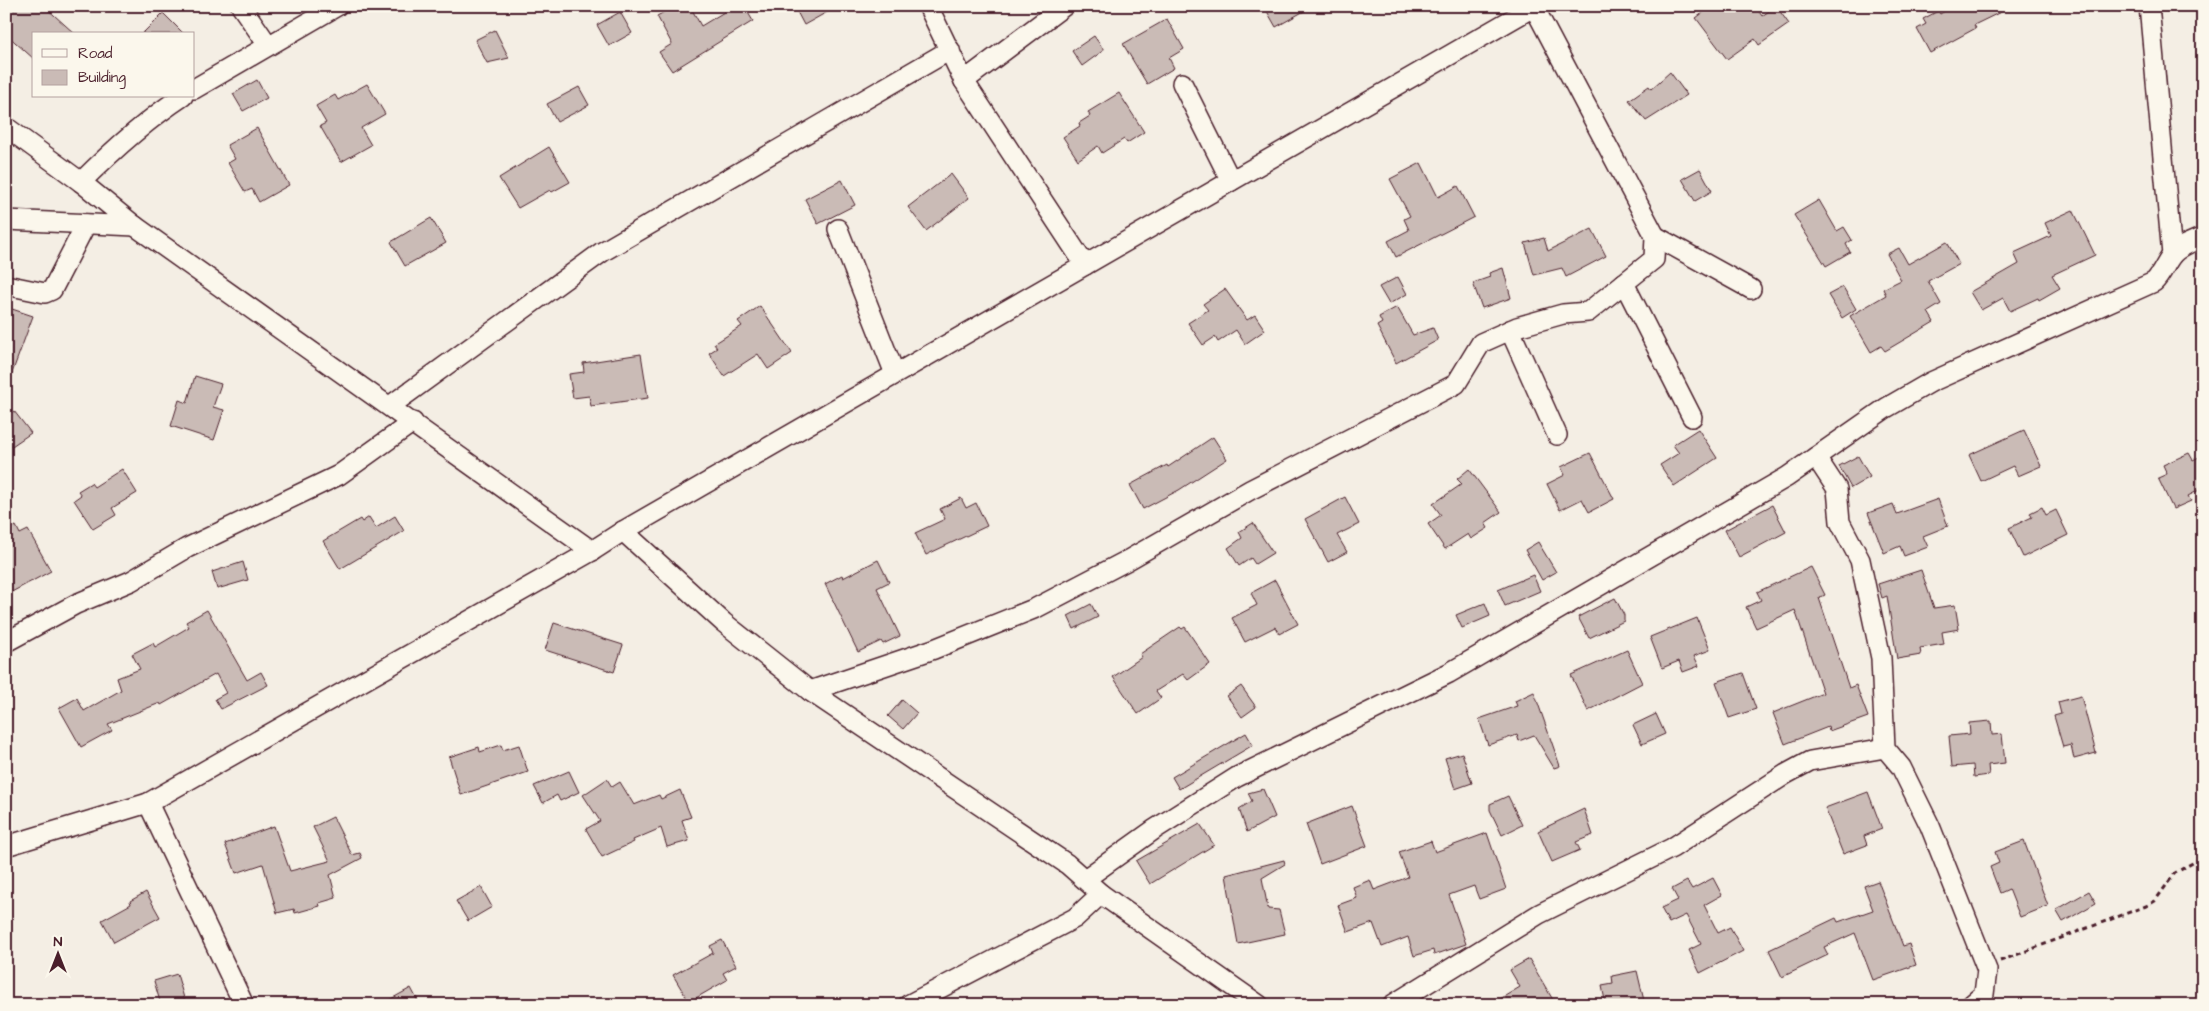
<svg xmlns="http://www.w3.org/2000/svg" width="2209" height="1011" viewBox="0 0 2209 1011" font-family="'Architects Daughter',sans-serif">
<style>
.building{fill:#cabbb6;stroke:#4a1f2b}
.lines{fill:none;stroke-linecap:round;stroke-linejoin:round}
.minor-casing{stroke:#4a1f2b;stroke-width:22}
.path{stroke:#4a1f2b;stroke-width:3;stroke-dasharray:5 4;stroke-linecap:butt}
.minor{stroke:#fbf7ec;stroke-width:19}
</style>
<rect width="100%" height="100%" fill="#f4eee4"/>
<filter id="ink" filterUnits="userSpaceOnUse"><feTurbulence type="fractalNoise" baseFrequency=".02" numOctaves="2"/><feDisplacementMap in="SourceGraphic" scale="10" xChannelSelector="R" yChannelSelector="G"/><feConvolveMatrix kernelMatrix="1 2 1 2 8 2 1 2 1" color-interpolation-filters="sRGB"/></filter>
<g filter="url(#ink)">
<g class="building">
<polygon points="17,6 44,6 75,34 34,34 34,59 6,34 6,18"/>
<polygon points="675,6 690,6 701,26 734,6 744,6 753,21 672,71 659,52 672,44 657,16"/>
<polygon points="794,6 838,6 804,25"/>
<polygon points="1264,6 1313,6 1276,27"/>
<polygon points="1712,6 1755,6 1762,16 1776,6 1789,24 1759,45 1755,39 1727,59 1696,18"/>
<polygon points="1953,6 2013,6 1974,25 1976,28 1930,53 1917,29 1926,24 1923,19 1938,11 1940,14"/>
<polygon points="620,12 632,33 609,46 597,25"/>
<polygon points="163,13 184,34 142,34"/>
<polygon points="1167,19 1184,49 1169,58 1174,68 1147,84 1123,44"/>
<polygon points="495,30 509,58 487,63 475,40"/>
<polygon points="1094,36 1104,50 1082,66 1072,51"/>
<polygon points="1670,72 1687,95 1646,121 1629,100 1649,86 1651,89"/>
<polygon points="257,80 267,98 243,111 233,94"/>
<polygon points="367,84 385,114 361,128 371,145 341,162 320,126 326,123 316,106 335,95 338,100"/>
<polygon points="579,87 589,105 557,122 547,104"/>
<polygon points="1119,93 1144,132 1127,143 1124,139 1102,153 1098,146 1078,160 1063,137 1080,126 1079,123 1090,116 1088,112"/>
<polygon points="257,128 289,185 259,202 252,189 245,192 228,163 235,159 227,145"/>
<polygon points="549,147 570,182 552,192 550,190 518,208 499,178"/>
<polygon points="1421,163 1438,197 1458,186 1474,217 1396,257 1388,241 1409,230 1404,219 1410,216 1390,179"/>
<polygon points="1700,169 1712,191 1695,201 1682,179"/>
<polygon points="951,174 969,198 926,231 908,207"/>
<polygon points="842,180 855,205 818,224 805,199"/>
<polygon points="1819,200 1837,231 1844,227 1852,240 1846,244 1850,252 1826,266 1794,215"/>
<polygon points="2073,210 2095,255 2052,275 2060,288 2039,300 2038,298 2010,311 2003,298 1981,310 1970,292 2019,264 2014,253 2051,236 2045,223"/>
<polygon points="431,218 446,243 405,266 391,242"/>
<polygon points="1592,229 1606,256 1566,277 1562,268 1534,275 1525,243 1544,238 1548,251"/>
<polygon points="1947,242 1959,264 1928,281 1941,304 1928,312 1934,322 1885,351 1881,346 1871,352 1850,316 1886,295 1883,289 1901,280 1887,254 1899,248 1908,264"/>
<polygon points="1503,268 1511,298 1482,308 1473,283 1490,277 1489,273"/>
<polygon points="1398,277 1407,294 1389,304 1379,287"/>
<polygon points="1843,287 1856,309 1842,318 1828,295"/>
<polygon points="1225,289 1247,320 1255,315 1265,330 1245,344 1236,330 1218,342 1215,337 1203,345 1188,323 1208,310 1203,304"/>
<polygon points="760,306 792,353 768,369 758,354 724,376 709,353 717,348 714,344 742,326 738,321"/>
<polygon points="6,307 33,316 8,384 6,383"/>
<polygon points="1397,307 1413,335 1433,328 1438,340 1396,363 1377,326 1382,323 1379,317"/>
<polygon points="641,354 648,398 591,406 589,396 573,398 569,374 584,372 583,363"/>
<polygon points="195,376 221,384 213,407 224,410 214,440 171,426 179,400 187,403"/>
<polygon points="14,411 31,433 6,450 6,417"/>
<polygon points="1698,429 1717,458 1674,486 1660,465 1679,453 1673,445"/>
<polygon points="2024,430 2041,466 2018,476 2013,466 1981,481 1969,455"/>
<polygon points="1213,437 1227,459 1179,490 1143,509 1130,485 1167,465 1168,467"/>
<polygon points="1590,453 1614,499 1589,512 1582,499 1560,510 1547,484 1565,475 1561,467"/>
<polygon points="2189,453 2193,460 2203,455 2203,488 2188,496 2191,501 2173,509 2158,478 2167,474 2163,465"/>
<polygon points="1858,456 1870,477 1851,488 1839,466"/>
<polygon points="122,469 137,493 112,508 116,515 93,529 74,500 81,495 78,491 91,483 94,487"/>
<polygon points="1469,469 1501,512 1485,523 1488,528 1471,539 1468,534 1445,549 1428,524 1441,515 1433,504 1462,484 1457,479"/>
<polygon points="1345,497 1359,524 1337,535 1347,552 1328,562 1305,519"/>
<polygon points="961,498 966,508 976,503 987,526 926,555 915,533 945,519 940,509"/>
<polygon points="1938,499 1948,526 1923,536 1928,547 1904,556 1900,546 1884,553 1868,513 1893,504 1897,514"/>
<polygon points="1772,505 1786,532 1739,557 1725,530"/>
<polygon points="2042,507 2046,515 2056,510 2068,535 2023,557 2009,528 2032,517 2030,513"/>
<polygon points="395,516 404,531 340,569 323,541 360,519 362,522 369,517 376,528"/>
<polygon points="1253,523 1273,553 1255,564 1251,558 1239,566 1228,548 1242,538 1239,532"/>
<polygon points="16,526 20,534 28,530 51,571 6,595 6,531"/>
<polygon points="1538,542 1556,572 1542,580 1525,550"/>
<polygon points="878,560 889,582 877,588 900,636 883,644 881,641 858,652 825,584 842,575 843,578"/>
<polygon points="243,562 248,580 217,589 212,572"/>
<polygon points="1811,567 1825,595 1819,598 1849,688 1856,685 1868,717 1829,731 1828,727 1785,744 1773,713 1823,693 1795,610 1756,628 1746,607 1761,600 1757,592"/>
<polygon points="1921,570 1934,608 1955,605 1959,629 1942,632 1944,644 1920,648 1921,655 1897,659 1887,596 1882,598 1878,584"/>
<polygon points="1533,575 1540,591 1505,606 1498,590"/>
<polygon points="1275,580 1298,624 1279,634 1275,627 1245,642 1232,618 1257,605 1251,593"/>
<polygon points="1615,598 1624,615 1624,621 1589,638 1578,617"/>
<polygon points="1485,603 1490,616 1462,628 1456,615"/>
<polygon points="1091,604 1098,617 1074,629 1068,616"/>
<polygon points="207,610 247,680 261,672 268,685 221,709 215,699 226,693 216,674 161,705 160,703 108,724 112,730 81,747 59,708 77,698 84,711 121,690 117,678 140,669 132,654 153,643 155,647 189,627 186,622"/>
<polygon points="1697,618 1710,650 1694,656 1699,666 1683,672 1679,661 1662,668 1650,637"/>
<polygon points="554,623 623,645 614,672 545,650"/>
<polygon points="1180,627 1182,629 1185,627 1210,664 1188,680 1183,674 1156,691 1161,698 1138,714 1113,677 1142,657 1140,654"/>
<polygon points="1627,650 1642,683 1588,711 1571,675"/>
<polygon points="1743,673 1756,709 1729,718 1716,682"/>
<polygon points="1241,686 1256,707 1242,717 1227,696"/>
<polygon points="1534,692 1560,766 1554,768 1534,735 1519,741 1517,735 1488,745 1479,719 1517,706 1515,701"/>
<polygon points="2081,696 2096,753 2074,759 2071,745 2063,747 2054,716 2061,714 2058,702"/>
<polygon points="902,700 917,713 903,729 888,716"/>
<polygon points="1656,714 1665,734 1642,744 1633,725"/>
<polygon points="1991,721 1992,735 2002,734 2005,763 1988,765 1989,775 1974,777 1973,765 1952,767 1949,736 1970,734 1969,723"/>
<polygon points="1246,733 1253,745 1179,789 1172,777"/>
<polygon points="501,745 503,750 519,745 528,772 461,795 449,757 479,747 480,752"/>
<polygon points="1462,753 1472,783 1455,789 1445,758"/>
<polygon points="569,771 579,792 560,801 557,795 543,803 534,786"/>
<polygon points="607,779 612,787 620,782 634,805 659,795 661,799 680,790 691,817 682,820 689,841 667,847 661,828 633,840 634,842 602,857 586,829 600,821 583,795"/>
<polygon points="1263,789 1275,817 1247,832 1239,809 1252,801 1248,793"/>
<polygon points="1868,792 1882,829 1864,836 1867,845 1843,854 1825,808"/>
<polygon points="1508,796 1522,825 1502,835 1490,810 1490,804"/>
<polygon points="1352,806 1367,846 1320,864 1306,824"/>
<polygon points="1584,809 1593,835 1576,842 1580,850 1552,862 1538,831"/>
<polygon points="333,817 352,855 360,853 362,858 330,875 336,898 319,903 320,906 295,913 294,909 277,913 263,864 236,873 225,844 274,826 290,871 330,861 313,827"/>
<polygon points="1200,824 1214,845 1150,884 1136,861"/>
<polygon points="1487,833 1506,889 1479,899 1474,886 1449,895 1466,944 1434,955 1433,950 1414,956 1408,937 1382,947 1373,923 1348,932 1338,905 1357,898 1353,887 1370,880 1374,890 1408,877 1399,852 1431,841 1435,852"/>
<polygon points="2024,841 2048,906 2020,917 2009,889 2000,893 1990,867 1999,863 1995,852"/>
<polygon points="1284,860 1285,864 1262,878 1268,909 1279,910 1285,934 1238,944 1226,875"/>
<polygon points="1713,878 1722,895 1704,905 1718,933 1730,927 1743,951 1700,973 1689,950 1701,944 1686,915 1669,923 1661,908 1678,900 1672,889 1687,881 1692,889"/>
<polygon points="1878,881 1903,946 1909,944 1916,965 1873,980 1855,933 1824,947 1828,955 1782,977 1769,950 1836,918 1838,922 1873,910 1864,886"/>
<polygon points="481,887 492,907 468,921 456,901"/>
<polygon points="2089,891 2096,903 2063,922 2056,910"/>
<polygon points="146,892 160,917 114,942 102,920 131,904 130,901"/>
<polygon points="722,940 736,966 723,973 727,980 689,1002 673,975 713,953 710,946"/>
<polygon points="1529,959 1556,1005 1490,1005 1520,987 1510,970"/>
<polygon points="1637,971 1645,1005 1606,1005 1602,986 1613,984 1612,976"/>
<polygon points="177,974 186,1005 161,1005 154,981"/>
<polygon points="411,988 420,1005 380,1005"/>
</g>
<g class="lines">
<defs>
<g id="minor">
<polyline points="241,6 268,45"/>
<polyline points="928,6 964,81 1085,265"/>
<polyline points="2149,6 2172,255"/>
<polyline points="964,81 1064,6"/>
<polyline points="1182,83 1231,181"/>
<polyline points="194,89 337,6"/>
<polyline points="6,127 81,182 135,226 592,551"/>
<path d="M81,182C113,150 145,121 183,96"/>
<polyline points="6,220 135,226"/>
<polyline points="838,229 895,374"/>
<polyline points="1655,236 1751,289"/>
<polyline points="1624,283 1692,417"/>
<polyline points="6,285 45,293 52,290 86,224"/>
<polyline points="1510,330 1557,435"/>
<polyline points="390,406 602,252 950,50"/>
<polyline points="1816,457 1837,489 1840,522 1860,560 1881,658 1885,748 1901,767 1930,826 1987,970 1984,994 1971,1005"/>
<polyline points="623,531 723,622 810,691 1067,864 1101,894 1075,918 908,1005"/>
<polyline points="6,642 76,604 131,581 187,548 339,475 413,422"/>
<polyline points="810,691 934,649 1036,608 1128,560 1250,490 1456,384 1481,343 1517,327 1563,314 1588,312 1654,259 1655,236 1534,7"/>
<polyline points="148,803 244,1005"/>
<polyline points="6,846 148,803 592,551 623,531 1535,6"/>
<path d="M1085,879L1155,829L1237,777L1449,673L1787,477L1886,408L1931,382L2154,282C2162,274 2165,264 2172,255C2179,246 2192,242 2203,237"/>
<polyline points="1101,894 1259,1005"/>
<polyline points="1392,1005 1539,914 1672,848 1786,774 1810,761 1885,748"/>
</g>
</defs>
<use href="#minor" class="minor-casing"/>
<polyline class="path" points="2000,961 2146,906 2155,901 2175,873 2203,857"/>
<use href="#minor" class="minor"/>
</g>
</g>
<rect width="2209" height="1011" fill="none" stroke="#fbf7ec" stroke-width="25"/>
<rect x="12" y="12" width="2184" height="986" fill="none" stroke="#4a1f2b" stroke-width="2" filter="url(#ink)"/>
<rect x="32" y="32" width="162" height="65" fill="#fbf7ec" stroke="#b4a19f"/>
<rect x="42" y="49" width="25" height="8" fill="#fbf7ec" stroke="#b4a19f"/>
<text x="78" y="58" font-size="15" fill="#4a1f2b">Road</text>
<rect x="42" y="70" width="25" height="15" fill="#cabbb6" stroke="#b4a19f"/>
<text x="78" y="82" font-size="15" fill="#4a1f2b">Building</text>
<g transform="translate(58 954)" stroke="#fbf7ec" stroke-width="4" paint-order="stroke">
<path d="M0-4L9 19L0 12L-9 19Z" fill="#4a1f2b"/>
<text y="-8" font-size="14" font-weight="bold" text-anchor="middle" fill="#4a1f2b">N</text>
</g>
</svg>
